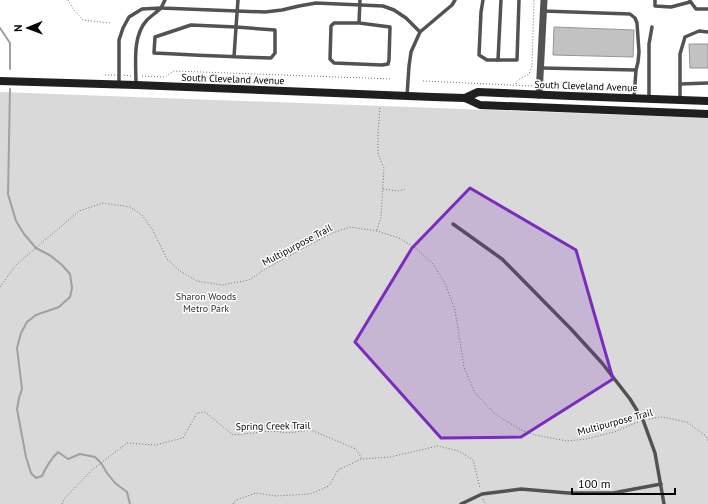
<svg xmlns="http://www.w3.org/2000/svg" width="708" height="504" viewBox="0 0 708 504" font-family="'PT Sans',sans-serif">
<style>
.green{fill:#d9d9d9}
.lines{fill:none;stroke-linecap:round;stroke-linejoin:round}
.stream{stroke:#a0a0a0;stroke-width:2}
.building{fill:#c2c2c2;stroke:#969696}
.path{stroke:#747474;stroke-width:1;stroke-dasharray:1 2;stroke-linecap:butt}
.lane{stroke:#525252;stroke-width:3.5}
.street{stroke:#525252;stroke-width:7}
.secondary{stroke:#1f1f1f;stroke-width:8}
.marked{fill:#7b2cbf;fill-opacity:0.2;stroke:#7b2cbf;stroke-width:3;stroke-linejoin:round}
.labels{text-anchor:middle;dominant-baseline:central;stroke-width:3;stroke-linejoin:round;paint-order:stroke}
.street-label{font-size:10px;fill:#000;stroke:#fff}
.park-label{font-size:10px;fill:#303030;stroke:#fff}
</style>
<rect width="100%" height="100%" fill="#fff"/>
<polygon class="green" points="0,92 708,118 708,504 0,504"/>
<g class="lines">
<g class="stream">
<polyline points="0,28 10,43 10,69"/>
<path d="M10,89L8,194L16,221L24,234L36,248L51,256L62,265L70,274L72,288L70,297L59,307L36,315L27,322L21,333L17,348L22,389L19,398L17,409L26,457L31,473L36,478L42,476C46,467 51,459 58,452L68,459L80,454L95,457L101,463L107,473L115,483L127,492L130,504"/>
</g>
</g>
<g class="building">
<polygon points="554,27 634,30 633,57 553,55"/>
<polygon points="689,44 708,44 708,68 690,68"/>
</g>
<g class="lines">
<g class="path">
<polyline points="68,0 74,10 83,20 110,23"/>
<polyline points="105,75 115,75"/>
<polyline points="124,75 131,76"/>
<polyline points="142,76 165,77 174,71 391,79"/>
<polyline points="423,81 532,86"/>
<path d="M516,84C517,79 524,77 529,74L532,66L534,0"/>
<polyline points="547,87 612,89"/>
<polyline points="383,189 398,191 406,189"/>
<polyline points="377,230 381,217 384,168 378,154 378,133 380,107"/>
<polyline points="0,287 16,265 79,211 103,203 130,207 142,215 152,229 167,259 180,271 197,281 222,285 249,280 267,268 330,234 350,227 377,231 399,238 417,249 433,264 445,283 455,310 464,367 475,393 495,414 521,430 535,435 567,441 586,439 614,432 638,422"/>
<polyline points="649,419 662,417 687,422 706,436 708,441"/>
<polyline points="483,499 485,504"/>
<polyline points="62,504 64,499 93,469 127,443 155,445 183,438 197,413 205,412 233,435 272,431 288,433 311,430 356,449 362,459 390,457 438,446 459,451 473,460 480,488"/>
<polyline points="233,504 236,500 256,493 276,496 310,494 329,486 338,470 361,459"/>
</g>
<g class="lane">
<polyline points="165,0 161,8 265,12 282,10 299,6 316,3 383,6 394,10 406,18 420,32"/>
<polyline points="483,0 481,12 479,55 487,60 517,60 519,0"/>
<polyline points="655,0 655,6 671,7 690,2"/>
<polyline points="690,1 696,9 708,9"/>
<polyline points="543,11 630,14 635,18 637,23 639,52 638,62 636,70 634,98"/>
<polyline points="359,23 334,23 331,26 330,59 334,63 382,65 388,64 389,60 390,27 359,23 360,0"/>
<path d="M234,57L236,27L275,30V53L271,58C232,57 193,55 154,53L155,37L191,25L236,27L238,0"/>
<polyline points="498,60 501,0"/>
<polyline points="541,68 636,70"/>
<path d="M119,84V40L123,28L129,17L142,9L161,8C157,12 151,16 147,20C132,36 136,64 136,84"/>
<polyline points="680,84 708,83"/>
<polyline points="407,96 409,66 411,52 420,32 452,5 455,0"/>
<polyline points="649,98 649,44 652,27"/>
<polyline points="680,99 680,54 685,37 699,31 708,32"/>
<polyline points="453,224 502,259 571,329 602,363 630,399 643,420 655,453 664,504"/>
<polyline points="461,504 482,494 521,489 568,493 613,493 661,484"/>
</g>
<polyline class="street" points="539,95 544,0"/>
<g class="secondary">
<polyline points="0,81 136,85 433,97 465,98 480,105 708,114"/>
<polyline points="465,98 478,92 571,96 708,101"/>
</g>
</g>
<path class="marked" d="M470,188L576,250L613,379L521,437L441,438L355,342L412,248Z"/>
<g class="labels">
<g class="street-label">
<text transform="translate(233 79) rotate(2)">South Cleveland Avenue</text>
<text transform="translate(586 86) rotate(2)">South Cleveland Avenue</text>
<text transform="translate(297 245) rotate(-28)">Multipurpose Trail</text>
<text transform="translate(615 422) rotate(-15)">Multipurpose Trail</text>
<text transform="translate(273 426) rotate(-1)">Spring Creek Trail</text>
</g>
<g class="park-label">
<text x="206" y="296">Sharon Woods<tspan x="206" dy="12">Metro Park</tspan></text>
</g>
</g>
<g transform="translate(28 28) rotate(269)" stroke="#ffffff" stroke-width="3" paint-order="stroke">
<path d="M0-3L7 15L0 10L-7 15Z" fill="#000000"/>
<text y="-6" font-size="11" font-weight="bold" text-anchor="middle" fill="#000000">N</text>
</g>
<path d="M572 488v6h103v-6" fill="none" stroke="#000000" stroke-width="2"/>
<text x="578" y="488" font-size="12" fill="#000000" stroke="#ffffff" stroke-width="3" paint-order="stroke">100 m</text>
</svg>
